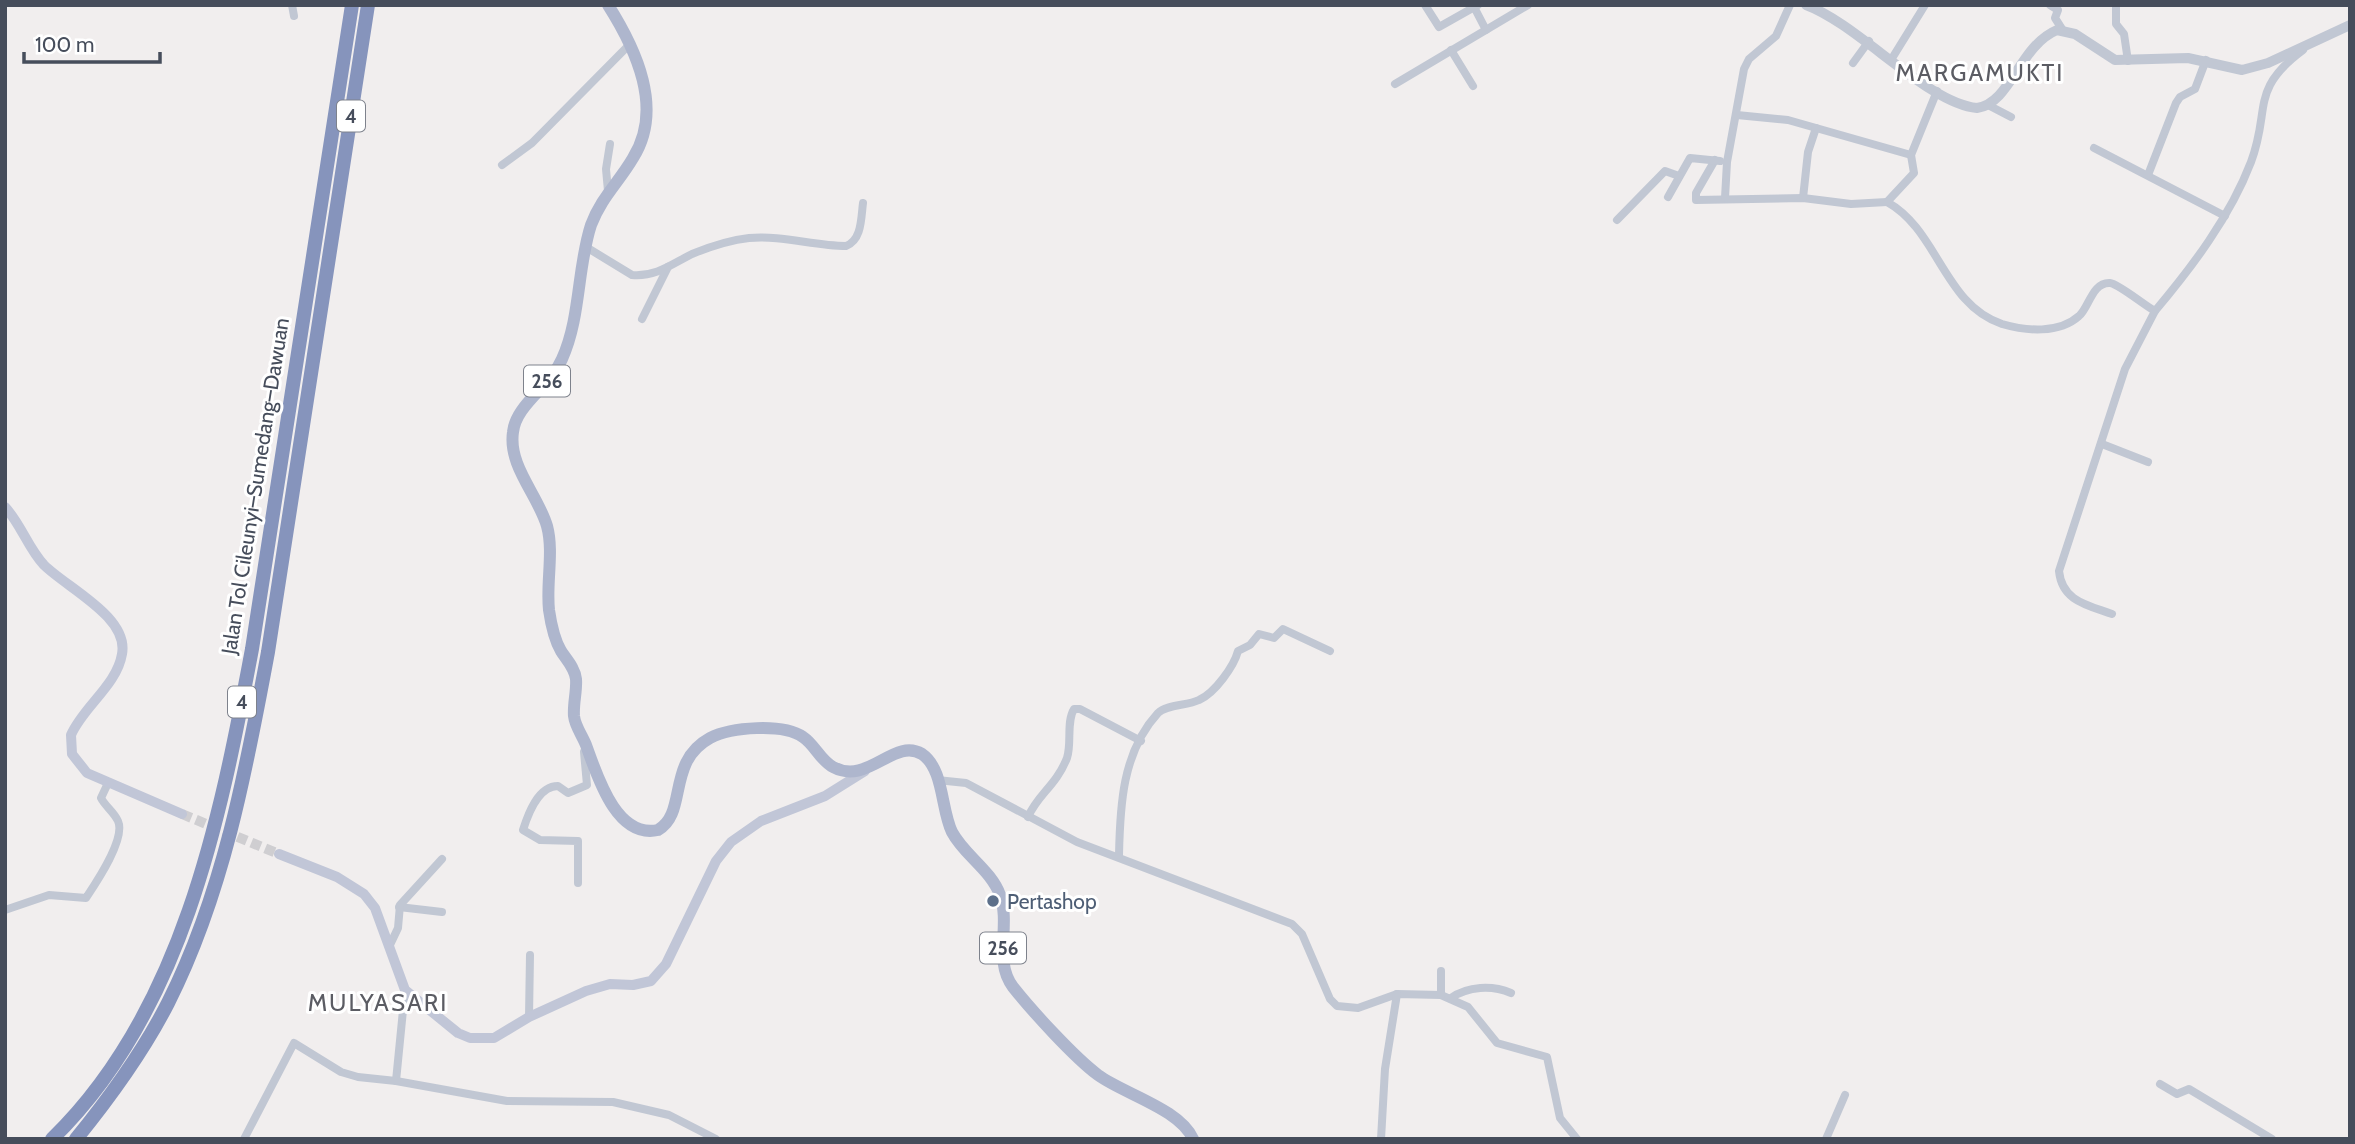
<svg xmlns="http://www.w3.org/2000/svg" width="2355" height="1144" viewBox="0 0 2355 1144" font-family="Cabin,sans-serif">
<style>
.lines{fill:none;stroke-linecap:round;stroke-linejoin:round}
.secondary-tunnel{stroke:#cfced1;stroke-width:10;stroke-dasharray:10 5;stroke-linecap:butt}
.minor{stroke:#c1c7d3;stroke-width:8}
.tertiary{stroke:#c1c7d3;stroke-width:10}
.secondary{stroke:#c1c6d7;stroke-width:10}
.primary{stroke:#aeb6cd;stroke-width:12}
.motorway{stroke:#8694bc;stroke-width:14}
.service-dot{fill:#5c6f8a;stroke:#fff;stroke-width:2.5}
.labels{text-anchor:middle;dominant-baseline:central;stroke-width:6;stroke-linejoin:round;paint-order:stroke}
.shield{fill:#fff;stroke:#7e828c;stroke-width:2}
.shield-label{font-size:19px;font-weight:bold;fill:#464d5b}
.street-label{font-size:21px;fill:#464d5b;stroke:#fff}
.service-label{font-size:21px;fill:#4e5e75;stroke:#fff;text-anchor:start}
.quarter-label{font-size:24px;letter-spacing:2px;fill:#5b5c63;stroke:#fff}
</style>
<rect width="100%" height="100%" fill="#f1eeee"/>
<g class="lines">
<polyline class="secondary-tunnel" points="182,814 279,854"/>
<g class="minor">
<polyline points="292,5 294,16"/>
<polyline points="1425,5 1439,27 1478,5"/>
<polyline points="1473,5 1486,30"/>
<polyline points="2050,5 2058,10 2055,18 2062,29"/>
<polyline points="2116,5 2116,24 2124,34 2128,61"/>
<polyline points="1451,50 1473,86"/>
<polyline points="1891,60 1925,5"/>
<polyline points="1853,63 1869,41"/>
<polyline points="1395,84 1528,5"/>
<path d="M1937,91L1911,155L1914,173L1887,202C1938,230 1944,305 2002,324C2026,331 2059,334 2079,316C2089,308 2092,282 2110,283C2119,284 2145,306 2155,311C2192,267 2230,217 2251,162C2271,109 2249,90 2303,50"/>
<polyline points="1988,105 2011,117"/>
<polyline points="1737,115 1788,120 1911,155"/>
<polyline points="2094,148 2225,216"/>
<polyline points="1715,160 1696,193 1696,200 1803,198 1851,204 1887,202"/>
<polyline points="502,165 532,143 630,44"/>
<polyline points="2148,175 2176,103 2180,97 2195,89 2206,60"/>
<polyline points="608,191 606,169 610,144"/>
<polyline points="1668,197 1690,158 1720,161"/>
<polyline points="1725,198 1727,162 1744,69 1749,59 1776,36 1790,5"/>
<polyline points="1803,198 1808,152 1816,128"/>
<polyline points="1617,220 1665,171 1679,176"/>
<path d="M586,247L632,275C656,277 672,264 692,254C709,247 731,240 749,238C782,235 814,246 846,246C862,240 861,218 863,203"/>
<polyline points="642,319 668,267"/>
<polyline points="2102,444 2148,462"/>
<path d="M2112,614C2087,605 2062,601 2059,571L2125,369L2155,311"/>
<polyline points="937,780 966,783 1077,842 1292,924 1302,934 1330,999 1337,1006 1358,1008 1397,994 1441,995 1468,1007 1497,1043 1547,1057 1560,1118 1577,1139"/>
<path d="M1028,817C1038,794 1056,786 1067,758C1072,743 1066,722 1074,709H1080L1141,741"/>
<path d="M1119,855C1120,807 1122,752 1158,713C1167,704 1187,706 1199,700C1215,693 1234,666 1238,651L1250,645L1259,634L1274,638L1283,629L1330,651"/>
<path d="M578,883V841L540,840L523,830C528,814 538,786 558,786L568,793L587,785L584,752"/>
<polyline points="399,907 442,912"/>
<path d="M5,910L49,895L86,898C96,883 126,839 118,821C114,812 105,806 101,798L108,783"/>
<polyline points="389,947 398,928 400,905 442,859"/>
<polyline points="1441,971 1441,995"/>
<path d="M1451,998C1468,986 1492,985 1511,993"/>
<polyline points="529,1017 530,955"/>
<polyline points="396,1081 405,990"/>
<polyline points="2160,1084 2177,1094 2189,1089 2272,1139"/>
<polyline points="244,1139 294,1043 341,1072 358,1077 396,1081 507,1101 613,1102 669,1115 716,1139"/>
<polyline points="1381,1139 1385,1069 1397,994"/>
<polyline points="1826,1139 1845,1095"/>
</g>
<path class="tertiary" d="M1806,5C1858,24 1928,104 1977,108C2011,103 2019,46 2057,30L2075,34L2115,60L2188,58L2242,70L2268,63L2350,25"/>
<g class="secondary">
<path d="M5,507C21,524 28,548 44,565C67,588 129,617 122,654C117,685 83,707 71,735L72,754L87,773L182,814"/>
<polyline points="279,854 337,877 364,894 375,908 405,990 458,1033 470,1038 494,1038 529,1017 586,991 610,984 633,985 651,981 666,964 716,861 731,842 761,821 825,796 865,771"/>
</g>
<path class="primary" d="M608,5C636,49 664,109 633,158C619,182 601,198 591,225C577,268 581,317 562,359C550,387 516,404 513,432C508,466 538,495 547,526C554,552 546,583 549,610C551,624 554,639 561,651C566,659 575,668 576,679C577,691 573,703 574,716C575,726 582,735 586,745C597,775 616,839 658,830C688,813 666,762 710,738C731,727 783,723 803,737C815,745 820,760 833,767C868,786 894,737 922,754C944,769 941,810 952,832C964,855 991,870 1000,895C1011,925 993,961 1013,987C1032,1011 1074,1057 1098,1075C1124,1094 1180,1109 1193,1139"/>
<g class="motorway">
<path d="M52,1139C182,1013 220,820 252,649L352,5"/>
<path d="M76,1139C111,1096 143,1052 168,1003C223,894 246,771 268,652L368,5"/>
</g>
</g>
<circle class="service-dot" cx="993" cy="901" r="7"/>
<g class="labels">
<g class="shield">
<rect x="337" y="100.5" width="28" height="31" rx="5"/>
<rect x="524" y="365.5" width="46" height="31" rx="5"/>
<rect x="228" y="686.5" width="28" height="31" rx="5"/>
<rect x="980" y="932.5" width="46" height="31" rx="5"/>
</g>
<g class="shield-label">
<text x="351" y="116">4</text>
<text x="547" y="381">256</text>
<text x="242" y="702">4</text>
<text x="1003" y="948">256</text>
</g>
<g class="street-label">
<text transform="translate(255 486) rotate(-81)">Jalan Tol Cileunyi–Sumedang–Dawuan</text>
</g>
<g class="service-label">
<text x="1007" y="901">Pertashop</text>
</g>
<g class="quarter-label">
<text x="1980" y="72">MARGAMUKTI</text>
<text x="378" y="1002">MULYASARI</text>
</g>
</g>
<rect width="2355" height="1144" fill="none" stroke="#464d5b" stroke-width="14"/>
<path d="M24 52v10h136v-10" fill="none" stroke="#464d5b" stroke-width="3.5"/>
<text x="35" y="52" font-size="21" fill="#464d5b" stroke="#ffffff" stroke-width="5" paint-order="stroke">100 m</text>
</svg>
